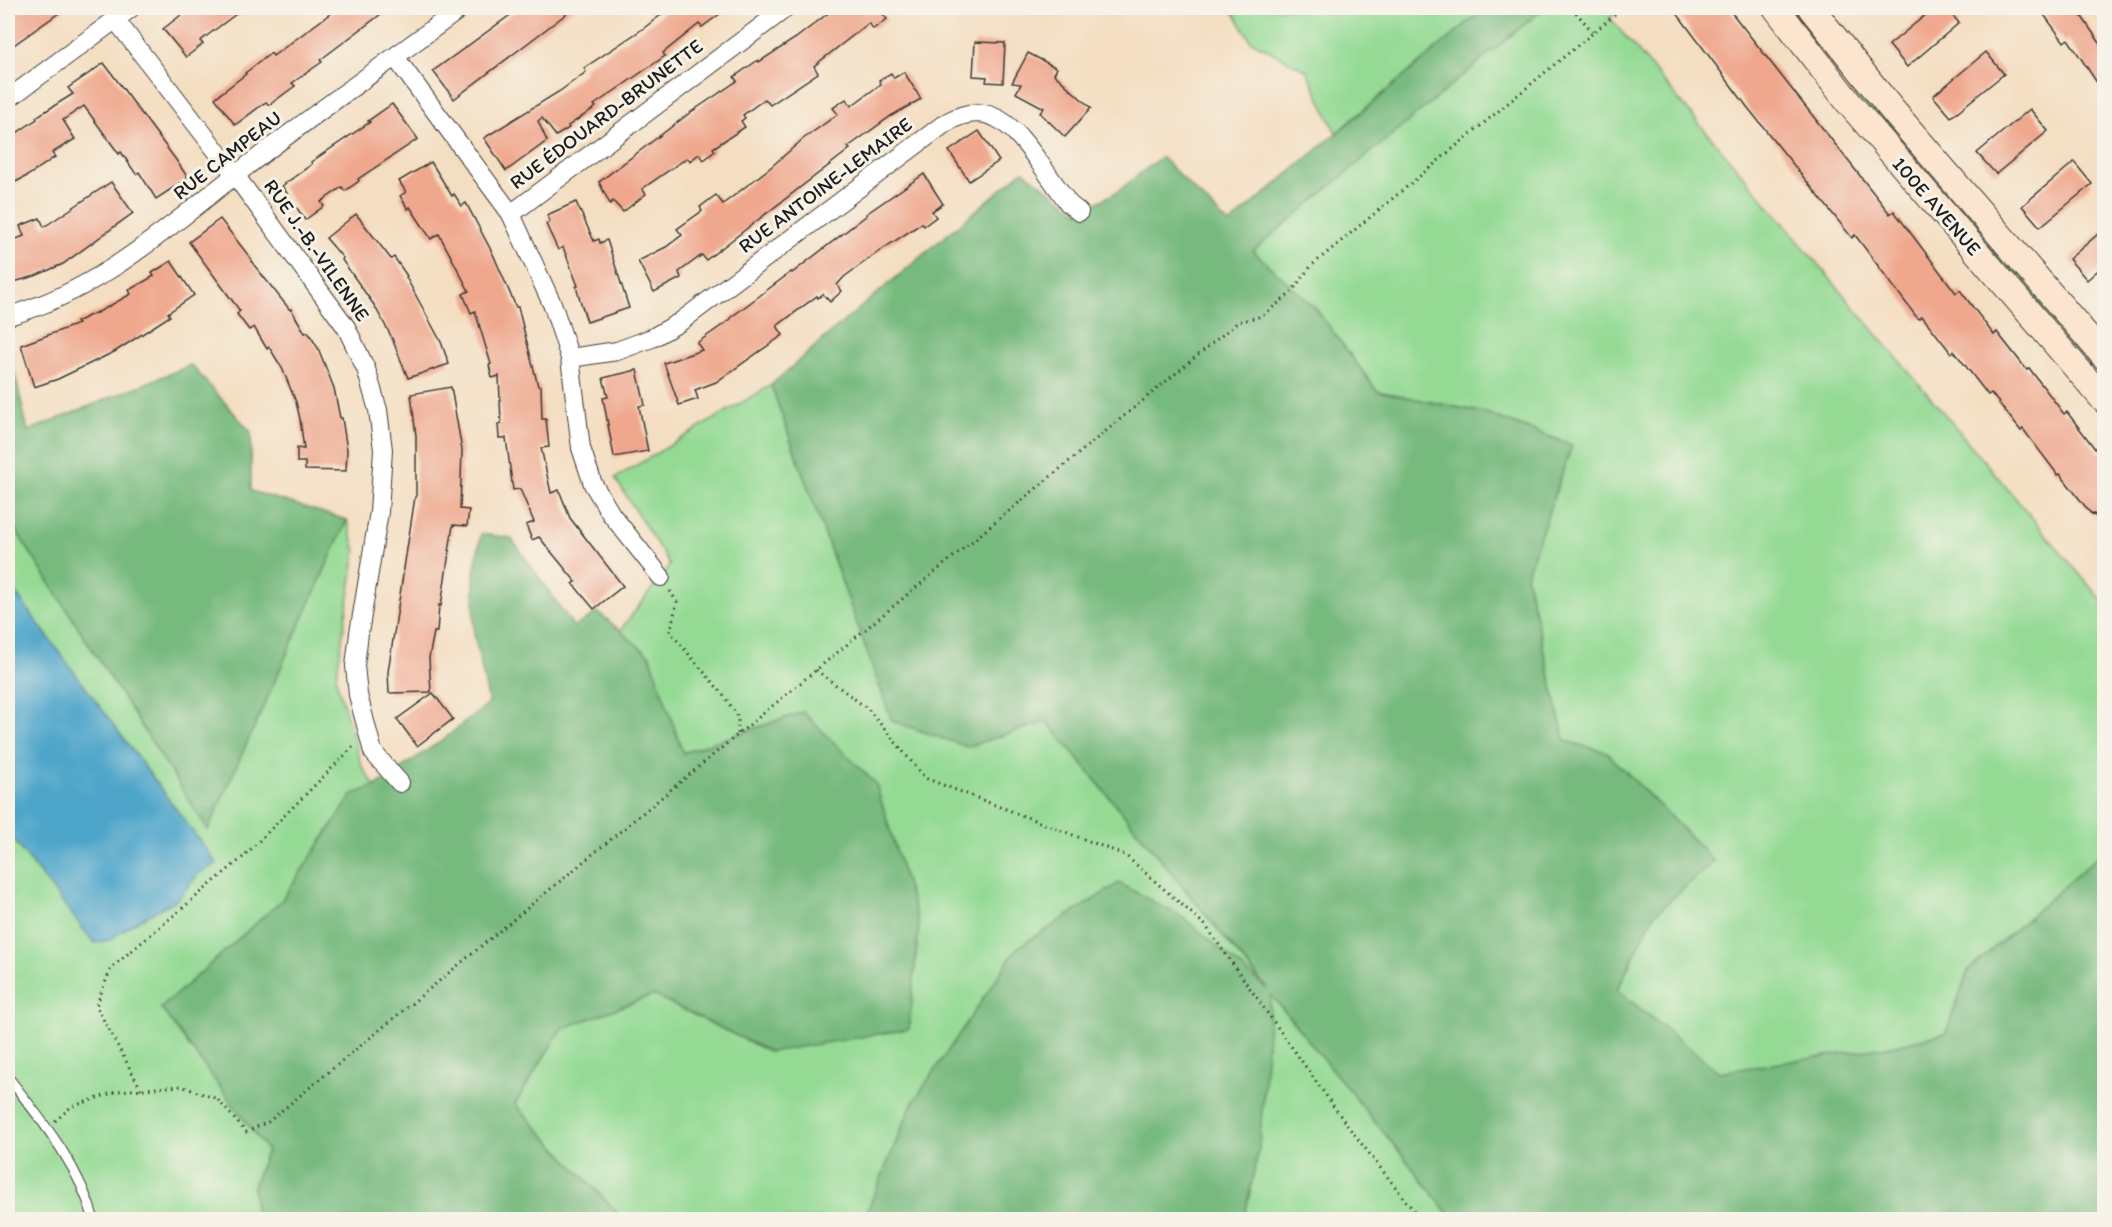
<svg xmlns="http://www.w3.org/2000/svg" width="2112" height="1227" viewBox="0 0 2112 1227" font-family="Itim,sans-serif">
<style>
.green{fill:#94da94;stroke:#587b58;stroke-width:1.5}
.forest{fill:#77ba7e;stroke:#4a6b4d;stroke-width:1.5}
.water{fill:#4da5ca;stroke:#346073;stroke-width:1.5}
.building{fill:#efa88e}
.lines{fill:none;stroke-linecap:round;stroke-linejoin:round}
.lane-casing{stroke:#3c3935;stroke-width:11}
.street-casing{stroke:#3c3935;stroke-width:20}
.secondary-casing{stroke:#3c3935;stroke-width:28}
.path{stroke:#3c3935;stroke-width:3;stroke-dasharray:1.5 4.5;stroke-linecap:butt}
.lane{stroke:#fff;stroke-width:9}
.street{stroke:#fff;stroke-width:18}
.secondary{stroke:#fce5cf;stroke-width:26}
.labels{text-anchor:middle;dominant-baseline:central;stroke-width:6;stroke-linejoin:round;paint-order:stroke}
.street-label{font-size:20px;fill:#1c1c1c;stroke:#f7f3e8}
</style>
<rect width="100%" height="100%" fill="#f7f3e8"/>
<filter id="ink" filterUnits="userSpaceOnUse"><feTurbulence type="fractalNoise" baseFrequency=".0167" numOctaves="2"/><feDisplacementMap in="SourceGraphic" scale="12" xChannelSelector="R" yChannelSelector="G"/><feConvolveMatrix kernelMatrix="1 2 1 2 8 2 1 2 1" color-interpolation-filters="sRGB"/></filter>
<filter id="wash" filterUnits="userSpaceOnUse"><feTurbulence type="fractalNoise" baseFrequency=".008" numOctaves="4" result="noise"/><feDisplacementMap in="SourceGraphic" scale="24" xChannelSelector="R" yChannelSelector="G"/><feGaussianBlur stdDeviation="1.35" result="paint"/><feColorMatrix in="noise" values="0 0 0 0 0 0 0 0 0 0 0 0 0 0 0 0 0 1.4 0 .05"/><feComposite in="paint" operator="in"/></filter>
<g filter="url(#wash)">
<rect width="100%" height="100%" fill="#f4dec1"/>
<g class="green">
<polygon points="1231,8 1485,8 1336,133 1307,71 1251,41"/>
<polygon points="1544,8 1622,8 1610,18 2104,603 2104,851 1968,971 1947,1033 1887,1047 1719,1073 1617,990 1654,915 1714,861 1606,752 1565,741 1526,576 1572,445 1485,413 1377,391 1316,309 1252,250"/>
<polygon points="1806,15 1888,118 2104,368 2104,387 1873,119 1798,21"/>
<polygon points="771,385 892,721 967,746 1047,721 1407,1161 1452,1219 1244,1219 1259,1148 912,1104 864,1219 623,1219 515,1104 561,1029 653,995 770,1052 802,712 682,753 650,656 620,631 670,565 615,478"/>
<polygon points="8,518 208,829 347,520 356,551 336,679 362,767 375,786 353,795 282,900 161,1008 267,1150 253,1187 256,1219 8,1219"/>
</g>
<g class="forest">
<polygon points="1485,8 1544,8 1253,251 1316,309 1377,391 1485,413 1572,445 1526,576 1565,741 1606,752 1714,861 1654,915 1617,990 1719,1072 1887,1047 1946,1033 1968,971 2104,851 2104,1219 1452,1219 1407,1161 1271,995 1259,1148 1244,1219 864,1219 912,1104 1017,948 1119,883 1184,918 1268,990 1047,721 967,747 892,721 771,385 836,328 1023,171 1079,212 1117,192 1161,157 1229,224"/>
<polygon points="8,344 28,431 191,365 251,432 251,491 347,520 208,830 8,518"/>
<polygon points="481,534 511,538 574,627 598,612 650,656 683,753 803,712 876,784 919,925 909,1029 770,1052 653,995 561,1029 515,1104 623,1219 256,1219 253,1187 267,1150 161,1008 282,900 353,794 375,786 445,738 489,703 474,633 474,573"/>
</g>
<polygon class="water" points="8,583 217,864 199,873 178,899 134,923 110,940 94,943 8,833"/>
<g id="blocks">
<g class="building">
<polygon points="8,8 66,8 8,49"/>
<polygon points="190,8 244,8 200,41 203,44 186,57 163,29"/>
<polygon points="338,8 389,8 320,60 322,62 292,83 295,86 269,105 266,102 235,125 215,98 246,74 245,73 271,53 273,56"/>
<polygon points="520,8 574,8 454,99 433,71"/>
<polygon points="670,8 728,8 702,27 699,24 663,53 665,56 594,105 596,107 568,126 569,128 556,136 542,118 538,121 547,141 506,171 484,138 560,91 586,72 584,68 644,28"/>
<polygon points="835,8 878,8 887,19 873,29 869,23 814,66 818,73 770,105 765,99 743,115 745,118 741,121 745,127 713,148 715,151 704,160 699,154 690,161 687,158 642,189 646,194 623,212 613,201 610,204 599,182 691,112 737,81 734,77 758,60 759,62 796,38"/>
<polygon points="1673,8 1728,8 1890,214 1894,211 1956,293 1960,290 1994,335 1997,332 2027,370 2029,368 2064,414 2067,412 2099,454 2104,449 2104,528 2094,514 2092,515 2060,474 2058,475 2023,429 2021,431 1991,393 1988,395 1954,351 1951,353 1922,316 1918,319 1855,235 1852,238 1748,108"/>
<polygon points="1934,8 1946,8 1959,23 1907,67 1889,45"/>
<polygon points="2039,8 2076,8 2104,49 2104,93 2068,39 2064,42"/>
<polygon points="975,42 1005,43 1003,83 986,82 987,77 973,76"/>
<polygon points="1986,52 2004,74 1951,117 1933,96"/>
<polygon points="1028,53 1057,68 1054,74 1091,108 1065,137 1040,113 1044,108 1016,93 1021,84 1012,83"/>
<polygon points="104,63 176,160 188,178 156,199 139,172 136,174 121,152 119,154 84,106 63,120 75,139 52,153 55,157 27,176 8,186 8,139 37,119 36,117 73,94 68,88"/>
<polygon points="904,72 921,99 891,116 848,147 850,149 706,260 702,255 679,272 681,278 654,292 638,261 666,247 682,235 677,229 702,211 700,207 716,195 723,204 771,167 803,139 838,114 833,108 846,99 851,106 881,84 879,80 891,73 894,78"/>
<polygon points="392,104 418,139 358,179 359,181 345,191 342,187 321,202 324,206 305,220 282,186 312,164 311,162 370,122 368,121"/>
<polygon points="2030,109 2048,131 1996,174 1977,153"/>
<polygon points="979,131 999,161 969,181 949,151"/>
<polygon points="431,162 452,196 454,194 462,206 466,203 493,254 516,307 518,307 538,386 541,386 542,419 546,419 549,447 541,448 551,493 559,490 570,518 623,586 594,609 573,584 576,582 539,537 532,540 526,525 534,522 520,489 513,490 506,438 499,438 498,424 501,423 499,376 492,378 489,365 491,364 475,311 471,313 463,294 469,291 439,234 431,239 410,207 408,209 400,196 406,192 399,181"/>
<polygon points="2074,162 2092,184 2040,227 2022,206"/>
<polygon points="924,174 943,204 932,211 936,217 924,226 922,223 881,250 844,277 837,285 842,291 830,302 823,294 818,298 817,296 777,326 783,335 716,382 695,390 698,399 679,405 664,363 702,350 697,343 731,319 730,318 791,272 792,273 867,215 866,214"/>
<polygon points="111,182 133,213 63,264 35,276 10,283 8,275 8,242 24,236 20,226 40,218 44,227"/>
<polygon points="576,202 594,241 599,239 600,243 607,240 629,308 587,322 576,287 578,286 563,247 558,250 546,224 550,222 547,215"/>
<polygon points="356,214 391,259 394,257 407,276 406,277 441,342 449,364 408,378 391,336 374,305 342,260 343,258 326,238"/>
<polygon points="220,219 252,260 251,261 290,310 291,309 305,333 308,332 318,348 334,388 340,418 342,418 347,450 346,471 305,470 305,462 297,462 297,448 304,449 300,419 296,402 282,368 269,347 267,349 254,327 249,330 237,314 240,311 189,242"/>
<polygon points="2104,229 2104,265 2087,280 2069,259"/>
<polygon points="171,261 194,295 168,313 170,316 116,351 58,379 34,387 21,345 78,324 76,322 97,312 97,313 131,294 129,290 154,276 152,273"/>
<polygon points="637,370 645,405 639,406 648,451 614,457 603,398 608,397 603,378"/>
<polygon points="451,387 462,450 460,509 469,510 467,526 453,525 441,606 439,605 437,632 434,632 429,658 431,692 389,693 388,672 415,497 416,497 416,436 411,394"/>
<polygon points="433,693 453,719 417,746 397,719"/>
</g>
</g>
</g>
<g filter="url(#ink)">
<use href="#blocks" fill-opacity="0" stroke="#3c3935" stroke-width="1.5"/>
<g class="lines">
<defs>
<path id="lane" d="M8,1077C42,1121 79,1165 94,1220"/>
<g id="street">
<polyline points="115,19 235,175 346,327 366,369 378,410 383,450 379,512 359,633 355,666 358,695 373,752 400,783"/>
<polyline points="395,57 511,214 553,306 570,358 581,448 593,484 611,514 661,577"/>
<polyline points="8,99 131,8"/>
<polyline points="511,214 786,8"/>
<path d="M8,316C96,292 164,231 234,176C308,118 386,64 461,8"/>
<path d="M570,358L617,351L652,338L680,322L944,124C989,96 1014,127 1039,162C1049,176 1059,190 1069,204L1079,212"/>
</g>
<g id="secondary">
<polyline points="1776,8 1849,103 2104,400"/>
<polyline points="1811,8 1893,111 2104,356"/>
</g>
</defs>
<use href="#lane" class="lane-casing"/>
<use href="#street" class="street-casing"/>
<use href="#secondary" class="secondary-casing"/>
<g class="path">
<polyline points="1572,8 1593,32"/>
<polyline points="670,591 677,602 670,632 725,697 738,717 738,734"/>
<polyline points="816,670 868,709 925,778 1125,855 1205,925 1347,1125 1421,1220"/>
<polyline points="141,1089 96,1006 111,968 242,858 353,747"/>
<polyline points="55,1121 71,1107 118,1091 181,1086 217,1099 246,1132 268,1122 1238,322 1262,316 1290,294 1311,266 1623,8"/>
</g>
<use href="#lane" class="lane"/>
<use href="#street" class="street"/>
<use href="#secondary" class="secondary"/>
</g>
</g>
<g class="labels">
<g class="street-label">
<text transform="translate(606 114) rotate(-37)">RUE ÉDOUARD-BRUNETTE</text>
<text transform="translate(227 155) rotate(-38)">RUE CAMPEAU</text>
<text transform="translate(825 185) rotate(-37)">RUE ANTOINE-LEMAIRE</text>
<text transform="translate(1937 206) rotate(49)">100E AVENUE</text>
<text transform="translate(317 250) rotate(55)">RUE J.-B.-VILENNE</text>
</g>
</g>
<rect width="2112" height="1227" fill="none" stroke="#f7f3e8" stroke-width="30"/>
</svg>
